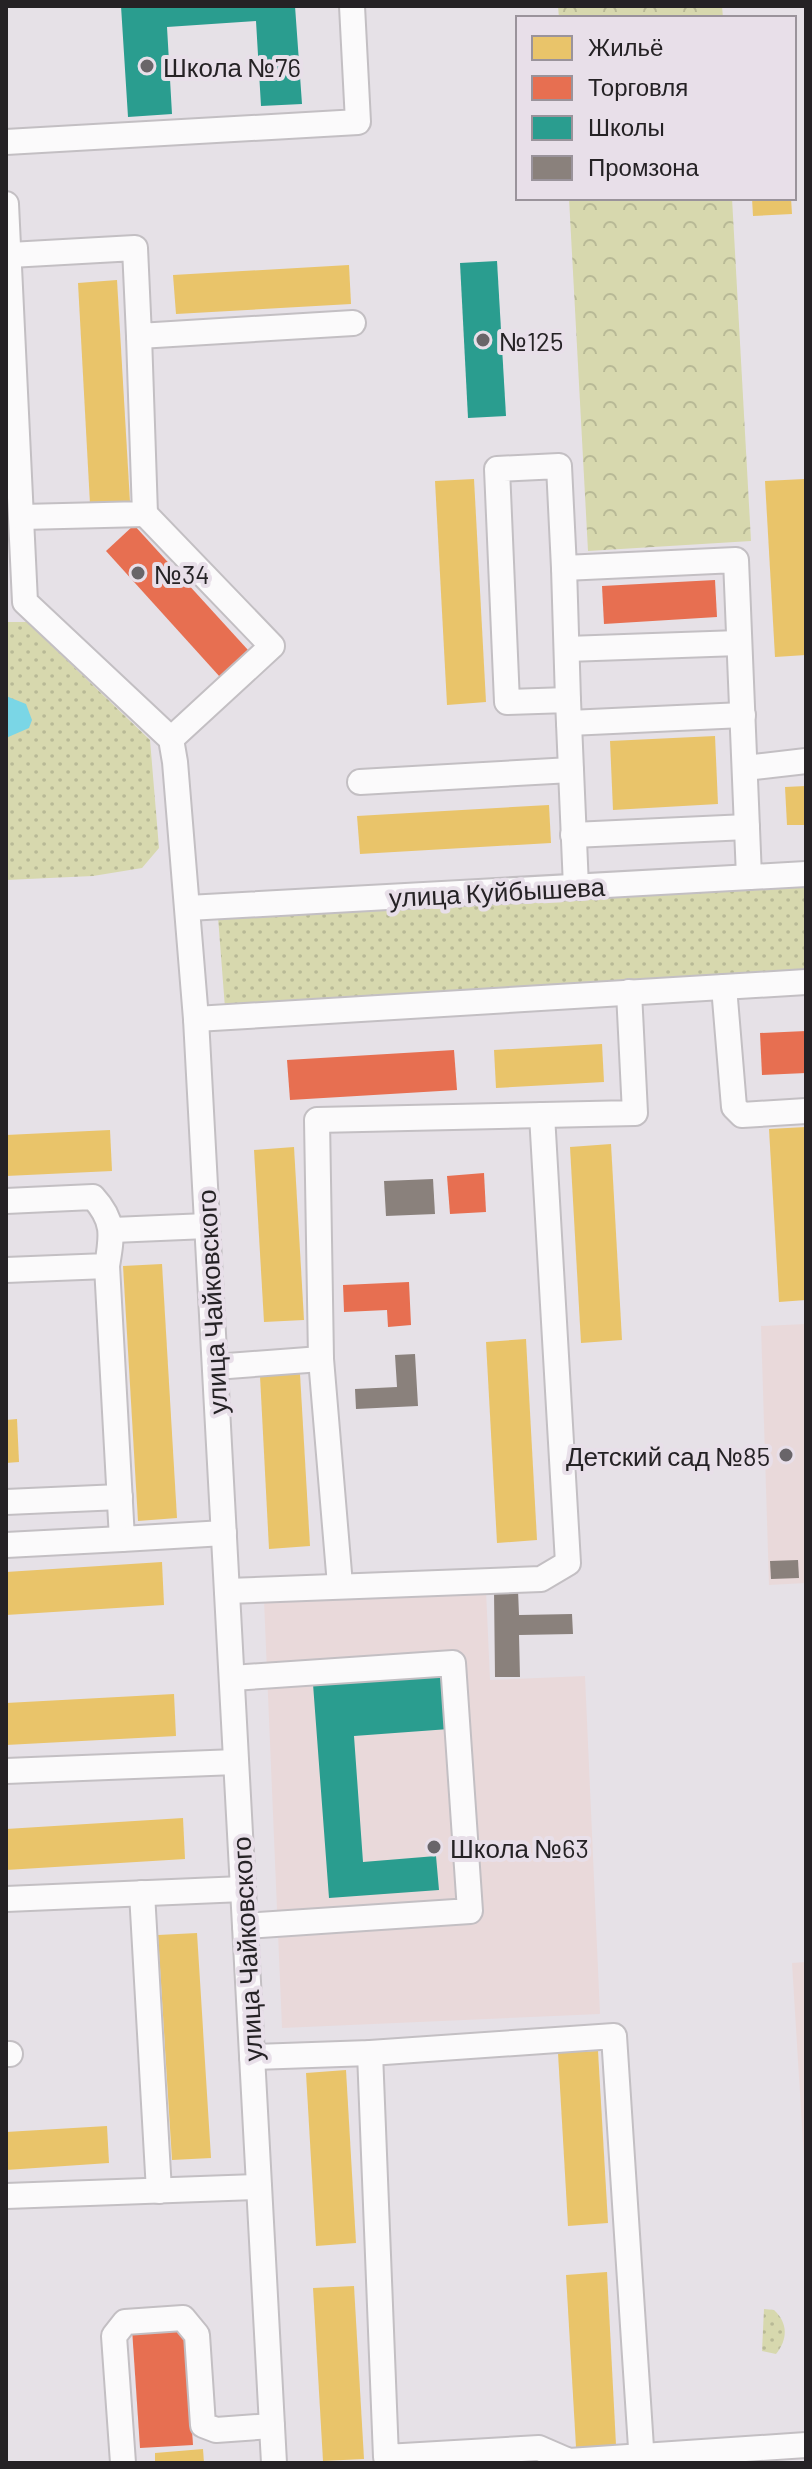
<svg xmlns="http://www.w3.org/2000/svg" width="812" height="2469" viewBox="0 0 812 2469" font-family="Barlow,sans-serif">
<style>
.education{fill:#e9d9da}
.forest{fill:url(#forest-crowns)}
.park{fill:url(#park-dots)}
.water{fill:#7ad6e6}
.homes{fill:#e9c46a}
.shops{fill:#e76f51}
.schools{fill:#2a9d8f}
.industry{fill:#8a817c}
.lines{fill:none;stroke-linecap:round;stroke-linejoin:round}
.minor-casing{stroke:#c3bfc3;stroke-width:28}
.minor{stroke:#fbfafb;stroke-width:24}
.poi-dot{fill:#696569;stroke:#e8dfe9;stroke-width:3}
.labels{text-anchor:middle;dominant-baseline:central;stroke-width:8;stroke-linejoin:round;paint-order:stroke}
.poi-label{font-size:26px;fill:#252225;stroke:#e8dfe9;text-anchor:start}
.street-label{font-size:26px;fill:#252225;stroke:#e8dfe9}
</style>
<defs>
<pattern id="forest-crowns" width="20" height="18" patternUnits="userSpaceOnUse" patternTransform="scale(2)"><rect width="20" height="18" fill="#d7d8ae"/><path d="M2 6a3 3 0 1 1 6 0M12 15a3 3 0 1 1 6 0" fill="none" stroke="#b8b996"/></pattern>
<pattern id="park-dots" width="8" height="8" patternUnits="userSpaceOnUse" patternTransform="scale(2)"><rect width="8" height="8" fill="#d7d8ae"/><path d="M2 2h.1M6 6h.1" fill="none" stroke="#b8b996" stroke-width="1.8" stroke-linecap="round"/></pattern>
</defs>
<rect width="100%" height="100%" fill="#e6e1e7"/>
<g class="education">
<polygon points="806,1324 806,1583 769,1585 761,1326"/>
<polygon points="486,1590 490,1680 585,1676 600,2014 282,2028 264,1600"/>
<polygon points="806,1962 806,2191 792,1963"/>
</g>
<g class="forest">
<polygon points="558,6 722,6 723,18 559,18"/>
<polygon points="569,198 732,198 751,541 588,551"/>
</g>
<g class="park">
<polygon points="6,622 27,622 150,740 159,848 142,868 93,876 6,880"/>
<polygon points="806,885 806,972 225,1008 218,917"/>
<path d="M764,2309L774,2310C788,2323 788,2339 776,2354L762,2351Z"/>
</g>
<polygon class="water" points="6,696 26,704 32,720 29,728 6,738"/>
<g class="homes">
<polygon points="752,198 791,198 792,214 753,216"/>
<polygon points="349,265 351,304 176,314 173,275"/>
<polygon points="117,280 130,502 90,504 78,283"/>
<polygon points="474,479 486,702 447,705 435,481"/>
<polygon points="804,479 806,655 775,657 765,481"/>
<polygon points="715,736 718,804 613,810 610,741"/>
<polygon points="806,786 806,825 787,825 785,787"/>
<polygon points="549,805 551,843 360,854 357,816"/>
<polygon points="602,1044 604,1082 496,1088 494,1050"/>
<polygon points="806,1127 806,1300 779,1302 769,1129"/>
<polygon points="110,1130 112,1171 6,1176 6,1135"/>
<polygon points="611,1144 622,1340 581,1343 570,1147"/>
<polygon points="294,1147 304,1320 264,1322 254,1150"/>
<polygon points="162,1264 177,1518 138,1521 123,1266"/>
<polygon points="526,1339 537,1540 497,1543 486,1342"/>
<polygon points="300,1374 310,1546 269,1549 260,1376"/>
<polygon points="17,1419 19,1462 6,1463 6,1420"/>
<polygon points="162,1562 164,1605 6,1615 6,1572"/>
<polygon points="174,1694 176,1736 6,1745 6,1703"/>
<polygon points="183,1818 185,1859 6,1870 6,1829"/>
<polygon points="197,1933 211,2158 172,2160 158,1935"/>
<polygon points="598,2051 608,2223 568,2226 558,2053"/>
<polygon points="346,2070 356,2243 316,2246 306,2073"/>
<polygon points="107,2126 109,2163 6,2170 6,2132"/>
<polygon points="607,2272 616,2445 576,2447 566,2275"/>
<polygon points="354,2286 364,2459 323,2461 313,2288"/>
<polygon points="203,2449 204,2463 155,2463 155,2453"/>
</g>
<g class="shops">
<polygon points="134,525 248,650 220,677 106,551"/>
<polygon points="715,580 717,617 604,624 602,586"/>
<polygon points="806,1031 806,1073 762,1075 760,1033"/>
<polygon points="454,1050 457,1090 290,1100 287,1060"/>
<polygon points="484,1173 486,1212 450,1214 447,1176"/>
<polygon points="409,1282 411,1325 388,1327 387,1310 344,1312 343,1285"/>
<polygon points="185,2325 193,2445 140,2448 132,2329"/>
</g>
<g class="schools">
<polygon points="121,6 295,6 302,104 261,106 256,21 167,27 172,114 128,117"/>
<polygon points="497,261 506,416 468,418 460,263"/>
<polygon points="444,1674 449,1729 354,1736 363,1862 436,1856 439,1890 329,1898 313,1684"/>
</g>
<g class="industry">
<polygon points="433,1179 435,1214 386,1216 384,1181"/>
<polygon points="415,1354 418,1406 356,1409 355,1389 397,1387 395,1355"/>
<polygon points="798,1560 799,1578 771,1579 770,1561"/>
<polygon points="494,1590 518,1590 519,1615 572,1614 573,1634 519,1635 520,1677 495,1677"/>
</g>
<g class="lines">
<defs>
<g id="minor">
<polyline points="6,142 358,122 352,6"/>
<polyline points="6,204 25,602 171,739 175,762 196,1019 274,2463"/>
<polyline points="10,255 135,248 139,336 353,323"/>
<polyline points="145,514 272,646 171,739"/>
<polyline points="22,517 145,514 139,336"/>
<polyline points="564,568 568,700"/>
<polyline points="567,649 739,643"/>
<polyline points="569,723 743,715"/>
<polyline points="745,768 806,761"/>
<polyline points="360,782 571,770"/>
<polyline points="573,835 747,827"/>
<polyline points="576,887 568,700 507,702 497,469 559,466 564,568 736,560 749,877"/>
<polyline points="188,908 806,874"/>
<polyline points="724,987 734,1107 742,1115 806,1111"/>
<polyline points="196,1019 806,982"/>
<path d="M6,1201L93,1197C115,1221 112,1236 107,1266L6,1270"/>
<polyline points="113,1230 207,1226"/>
<polyline points="107,1266 122,1539 224,1533"/>
<polyline points="215,1367 321,1359"/>
<polyline points="6,1502 120,1497"/>
<polyline points="6,1545 122,1539"/>
<polyline points="340,1585 321,1359 317,1120 635,1113 629,992"/>
<polyline points="227,1591 541,1579 568,1563 542,1115"/>
<polyline points="232,1678 453,1663 470,1911 245,1926"/>
<polyline points="6,1771 236,1762"/>
<polyline points="142,1893 159,2191"/>
<polyline points="6,1899 243,1889"/>
<polyline points="370,2053 386,2457 539,2448 569,2461 806,2445"/>
<polyline points="6,2054 10,2054"/>
<polyline points="252,2057 370,2053 614,2036 642,2463"/>
<polyline points="6,2196 259,2187"/>
<polyline points="123,2463 114,2336 125,2322 183,2318 197,2335 203,2425 216,2430 272,2426"/>
</g>
</defs>
<use href="#minor" class="minor-casing"/>
<use href="#minor" class="minor"/>
</g>
<g class="poi-dot">
<circle cx="147" cy="66" r="8"/>
<circle cx="483" cy="340" r="8"/>
<circle cx="138" cy="573" r="8"/>
<circle cx="786" cy="1455" r="8"/>
<circle cx="434" cy="1847" r="8"/>
</g>
<g class="labels">
<g class="poi-label">
<text x="163" y="66">Школа №76</text>
<text x="499" y="340">№125</text>
<text x="154" y="573">№34</text>
<text x="770" y="1455" text-anchor="end">Детский сад №85</text>
<text x="450" y="1847">Школа №63</text>
</g>
<g class="street-label">
<text transform="translate(497 891) rotate(-3)">улица Куйбышева</text>
<text transform="translate(211 1302) rotate(-93)">улица Чайковского</text>
<text transform="translate(246 1949) rotate(-93)">улица Чайковского</text>
</g>
</g>
<rect width="812" height="2469" fill="none" stroke="#252225" stroke-width="16"/>
<rect x="516" y="16" width="280" height="184" fill="#e8dfe9" stroke="#9a939b" stroke-width="2"/>
<rect x="532" y="36" width="40" height="24" fill="#e9c46a" stroke="#9a939b" stroke-width="2"/>
<text x="588" y="56" font-size="24" fill="#252225">Жильё</text>
<rect x="532" y="76" width="40" height="24" fill="#e76f51" stroke="#9a939b" stroke-width="2"/>
<text x="588" y="96" font-size="24" fill="#252225">Торговля</text>
<rect x="532" y="116" width="40" height="24" fill="#2a9d8f" stroke="#9a939b" stroke-width="2"/>
<text x="588" y="136" font-size="24" fill="#252225">Школы</text>
<rect x="532" y="156" width="40" height="24" fill="#8a817c" stroke="#9a939b" stroke-width="2"/>
<text x="588" y="176" font-size="24" fill="#252225">Промзона</text>
</svg>
